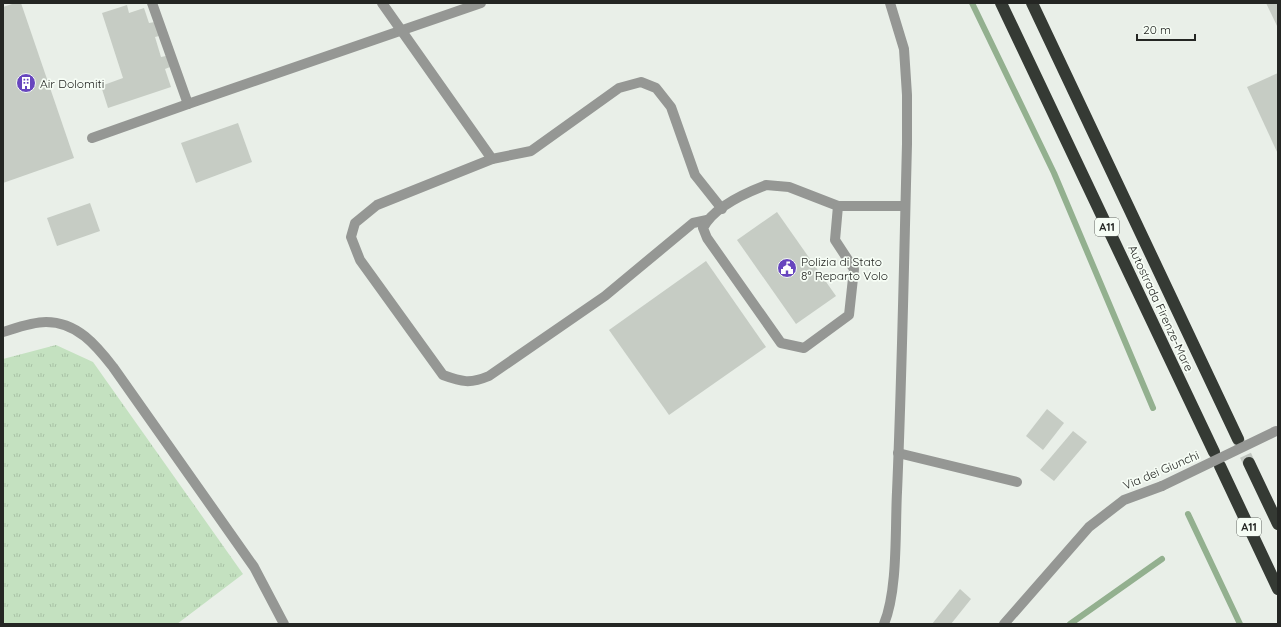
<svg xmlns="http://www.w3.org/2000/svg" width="1281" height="627" viewBox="0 0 1281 627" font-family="Quicksand,sans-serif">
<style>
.grass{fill:url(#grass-tufts)}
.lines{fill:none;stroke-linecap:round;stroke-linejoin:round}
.stream{stroke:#93b08f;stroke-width:6}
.building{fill:#c6ccc4}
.highway-tunnel{stroke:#c2c7c1;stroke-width:12;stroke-dasharray:12 6;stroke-linecap:butt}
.minor{stroke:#959794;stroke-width:10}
.highway{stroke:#353a34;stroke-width:12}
.minor-bridge{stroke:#959794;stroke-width:10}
.labels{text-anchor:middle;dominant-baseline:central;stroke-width:3.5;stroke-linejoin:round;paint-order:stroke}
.shield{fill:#f6fdf5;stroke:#636662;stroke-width:1}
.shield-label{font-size:11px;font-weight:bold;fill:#242623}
.poi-label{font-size:12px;fill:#242623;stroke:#f6fdf5;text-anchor:start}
.street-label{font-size:12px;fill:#242623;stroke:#f6fdf5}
</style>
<defs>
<pattern id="grass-tufts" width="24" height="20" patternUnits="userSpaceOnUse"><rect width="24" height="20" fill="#c4e1c0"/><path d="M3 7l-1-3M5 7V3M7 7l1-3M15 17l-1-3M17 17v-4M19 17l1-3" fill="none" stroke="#a8c1a5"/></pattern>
</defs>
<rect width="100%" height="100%" fill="#e9efe8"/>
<polygon class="grass" points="56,345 93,362 243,574 177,624 3,624 3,359"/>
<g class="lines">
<g class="stream">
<polyline points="972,3 1054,173 1153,408"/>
<polyline points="1188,514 1240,624"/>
<polyline points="1070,624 1162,559"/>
</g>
</g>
<g class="building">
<polygon points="15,3 21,3 74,158 3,183 3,7"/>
<polygon points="1266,3 1278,3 1278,28"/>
<polygon points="127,5 129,13 144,8 149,23 155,22 159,36 155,37 161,57 166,56 170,67 165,69 171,87 108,108 101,86 123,78 102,13"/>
<polygon points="1278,73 1278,154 1247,87"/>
<polygon points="238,123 252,162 196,183 181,143"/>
<polygon points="90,203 100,231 57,246 47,218"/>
<polygon points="777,212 836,296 796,324 737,240"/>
<polygon points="706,261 766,347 669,415 609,330"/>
<polygon points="1047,409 1064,423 1043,450 1026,436"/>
<polygon points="1073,431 1087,442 1054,481 1040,470"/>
<polygon points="960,589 971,599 951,624 932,624"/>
</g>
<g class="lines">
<polyline class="highway-tunnel" points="1238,439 1249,463"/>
<g class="minor">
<polyline points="152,3 188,104 481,3"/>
<polyline points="382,3 492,159 531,151 619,88 641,82 656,88 671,107 695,175 722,209"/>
<polyline points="92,138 188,104"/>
<path d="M492,159L377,205L355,223L351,237L360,260L443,375C462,382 470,384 489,376L605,296L693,223L707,220"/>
<path d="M766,185L789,187L838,206L835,240L854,269L849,315L804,348L781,343L707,238L703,228C713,208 745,193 766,185Z"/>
<polyline points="838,206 905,206"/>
<path d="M3,332C16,328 32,322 46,322C77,322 96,345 113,367L254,567L284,624"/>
<polyline points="898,453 1017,482"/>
<path d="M884,624C898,590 895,530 897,492C902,376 904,260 907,144V95L904,49L890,3"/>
<polyline points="1004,624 1089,527 1124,500 1162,486"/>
</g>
<g class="highway">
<polyline points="1001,3 1214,452"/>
<polyline points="1032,3 1238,439"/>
<polyline points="1249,463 1278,524"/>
<polyline points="1220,466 1278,589"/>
</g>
<polyline class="minor-bridge" points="1162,486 1276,431"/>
</g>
<defs>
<symbol id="building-disc" viewBox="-11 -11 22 22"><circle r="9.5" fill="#6745be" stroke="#f6fdf5"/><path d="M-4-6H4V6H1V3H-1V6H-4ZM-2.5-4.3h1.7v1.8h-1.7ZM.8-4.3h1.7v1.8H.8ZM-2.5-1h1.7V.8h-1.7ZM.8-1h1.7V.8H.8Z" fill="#fff"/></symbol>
<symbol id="civic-disc" viewBox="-11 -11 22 22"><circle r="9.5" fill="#6745be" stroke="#f6fdf5"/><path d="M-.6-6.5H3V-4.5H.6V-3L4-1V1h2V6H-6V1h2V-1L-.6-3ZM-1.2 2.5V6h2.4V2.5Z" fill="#fff"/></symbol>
</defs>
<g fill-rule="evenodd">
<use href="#building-disc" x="15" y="72" width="22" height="22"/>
<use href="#civic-disc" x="776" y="257" width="22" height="22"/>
</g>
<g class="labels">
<g class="shield">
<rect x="1095" y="218" width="24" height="18" rx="3"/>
<rect x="1237" y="518" width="24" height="18" rx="3"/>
</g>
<g class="shield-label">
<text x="1107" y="227">A11</text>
<text x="1249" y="527">A11</text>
</g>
<g class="poi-label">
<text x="40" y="83">Air Dolomiti</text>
<text x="801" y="261">Polizia di Stato<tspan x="801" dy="14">8° Reparto Volo</tspan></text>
</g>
<g class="street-label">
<text transform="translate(1161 308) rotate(65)">Autostrada Firenze-Mare</text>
<text transform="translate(1161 470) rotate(-23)">Via dei Giunchi</text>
</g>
</g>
<rect width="1281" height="627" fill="none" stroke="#242623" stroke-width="8"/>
<path d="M1137 34v6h58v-6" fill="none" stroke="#242623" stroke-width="2"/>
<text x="1143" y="34" font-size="12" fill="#242623" stroke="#f6fdf5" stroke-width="3" paint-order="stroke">20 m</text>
</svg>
